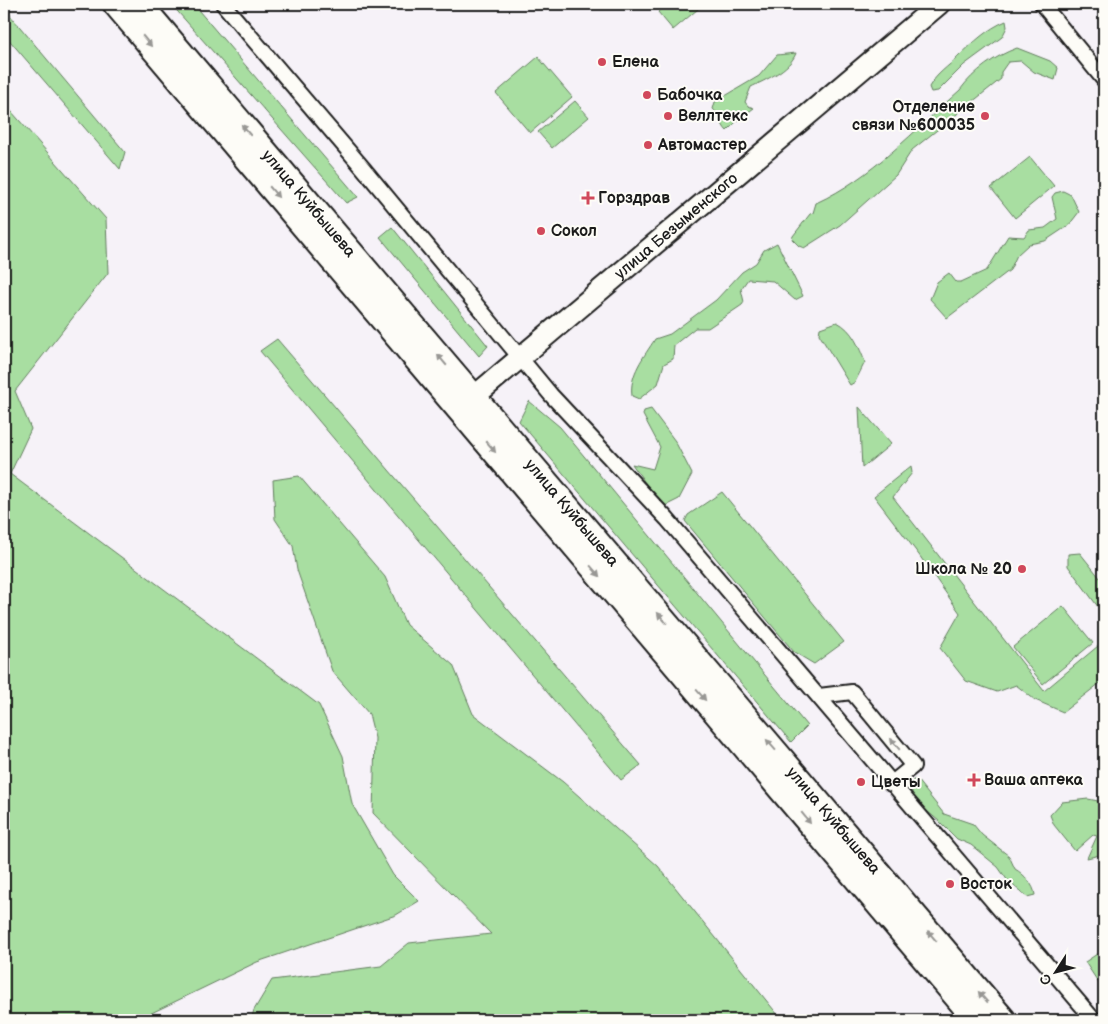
<svg xmlns="http://www.w3.org/2000/svg" width="1108" height="1024" viewBox="0 0 1108 1024" font-family="'Balsamiq Sans',sans-serif">
<style>
.green{fill:#a8dea1;stroke:#627d5e}
.lines{fill:none;stroke-linecap:round;stroke-linejoin:round}
.street-casing{stroke:#1c1c1c;stroke-width:18}
.secondary-casing{stroke:#1c1c1c;stroke-width:24}
.highway-casing{stroke:#1c1c1c;stroke-width:29}
.street{stroke:#fdfcf7;stroke-width:14}
.secondary{stroke:#fdfcf7;stroke-width:20}
.highway{stroke:#fdfcf7;stroke-width:25}
.oneway{fill:#989794}
.poi-dot{fill:#d1495b;stroke:#fdfcf7;stroke-width:2}
.labels{text-anchor:middle;dominant-baseline:central;stroke-width:4;stroke-linejoin:round;paint-order:stroke}
.poi-label{font-size:16px;font-weight:bold;fill:#1c1c1c;stroke:#fdfcf7;text-anchor:start}
.street-label{font-size:16px;fill:#1c1c1c;stroke:#fdfcf7}
</style>
<rect width="100%" height="100%" fill="#f6f2f8"/>
<filter id="ink" filterUnits="userSpaceOnUse"><feTurbulence type="fractalNoise" baseFrequency=".02" numOctaves="2"/><feDisplacementMap in="SourceGraphic" scale="10" xChannelSelector="R" yChannelSelector="G"/><feConvolveMatrix kernelMatrix="1 2 1 2 8 2 1 2 1" color-interpolation-filters="sRGB"/></filter>
<g filter="url(#ink)">
<g class="green">
<polygon points="171,4 193,4 358,197 346,203"/>
<polygon points="667,4 704,4 673,30 658,12"/>
<polygon points="4,8 125,152 120,169 4,34"/>
<path d="M1006,21L1007,27L1002,37L964,65L938,91L931,92L929,87C937,73 948,67 959,56C974,42 987,29 1006,21Z"/>
<path d="M1017,48L1050,61L1058,68L1055,80L1034,72L1021,61L1008,62L1001,72V79L912,150L896,175L840,225L804,248L799,246L792,239L793,236L810,214L813,213L816,203C871,178 915,130 960,90C974,71 995,56 1017,48Z"/>
<path d="M796,53C790,70 765,80 751,87L745,102L748,106L754,108L739,119L727,131C720,124 720,114 713,109L715,102L759,76L777,55Z"/>
<polygon points="538,57 572,97 530,133 496,93"/>
<polygon points="575,101 589,117 552,148 538,132"/>
<polygon points="4,103 106,219 108,273 15,391 31,429 10,474 319,705 343,756 352,804 393,875 419,901 396,915 257,962 137,1020 12,1020 4,1013"/>
<polygon points="1030,157 1054,186 1015,218 991,188"/>
<polygon points="1063,191 1071,195 1079,212 1069,225 1045,241 1029,244 1017,255 1010,270 947,318 930,299 937,282 949,273 956,282 961,282 987,270 1008,236 1024,237 1029,230 1045,228 1057,219 1052,197 1055,193"/>
<polygon points="392,227 488,346 479,356 380,237"/>
<path d="M777,243L803,296L795,300L773,281L748,279L741,289L744,302L742,305L708,328H695L674,345L673,359L664,364L658,384L639,399L632,396C629,374 644,357 655,339L670,334L716,300L742,272L756,263L764,250Z"/>
<path d="M837,322C853,330 859,347 865,362L855,382L850,385L819,334L820,328Z"/>
<polygon points="277,339 641,765 621,780 260,351"/>
<polygon points="529,401 560,427 807,726 791,742 519,421"/>
<polygon points="859,407 891,444 862,468"/>
<polygon points="651,409 675,441 692,474 679,499 665,506 660,504 632,464 653,469 660,447 643,415 644,411"/>
<polygon points="911,466 912,473 893,497 1044,691 1104,641 1104,680 1063,712 1035,700 1016,685 997,692 966,681 940,648 960,613 919,555 874,496"/>
<polygon points="299,476 385,577 406,625 453,665 473,714 563,782 658,866 782,1020 251,1020 254,1010 272,980 381,966 409,943 491,934 373,813 375,738 369,714 332,671 297,570 293,546 275,519 273,480"/>
<polygon points="722,492 844,642 814,664 794,652 685,521 688,515"/>
<polygon points="1080,553 1104,583 1104,615 1068,566 1068,554"/>
<polygon points="1063,606 1093,643 1043,684 1013,647"/>
<path d="M913,780H917L944,814L973,824L982,835L1009,856L1015,869C1024,874 1034,885 1035,895L1027,897L1008,881L998,867L971,845L957,839L940,822L915,801L911,789Z"/>
<polygon points="1088,799 1098,801 1100,807 1104,809 1104,854 1087,858 1097,836 1093,835 1075,851 1054,825 1050,815 1062,802"/>
<polygon points="1097,954 1104,960 1104,991 1085,962"/>
</g>
<g class="lines">
<defs>
<g id="street">
<polyline points="223,4 363,168 551,395 667,519 1094,1020"/>
<polyline points="1042,4 1104,80"/>
<polyline points="819,696 852,692 913,766 891,784"/>
</g>
<g id="secondary">
<path id="s1" d="M463,406L939,4"/>
</g>
<g id="highway">
<polyline points="116,4 977,1020"/>
<path id="s2" d="M139,4L1003,1020"/>
</g>
</defs>
<use href="#street" class="street-casing"/>
<use href="#secondary" class="secondary-casing"/>
<use href="#highway" class="highway-casing"/>
<use href="#street" class="street"/>
<use href="#secondary" class="secondary"/>
<use href="#highway" class="highway"/>
</g>
<defs><path id="oneway-solid" d="M-6-.8H1V-3.2L6.5 0L1 3.2V.8H-6Z" transform="scale(1.25)"/></defs>
<g class="oneway">
<use href="#oneway-solid" transform="translate(147 41) rotate(50)"/>
<use href="#oneway-solid" transform="translate(246 130) rotate(-130)"/>
<use href="#oneway-solid" transform="translate(274 192) rotate(50)"/>
<use href="#oneway-solid" transform="translate(442 360) rotate(-130)"/>
<use href="#oneway-solid" transform="translate(491 447) rotate(50)"/>
<use href="#oneway-solid" transform="translate(595 571) rotate(49)"/>
<use href="#oneway-solid" transform="translate(662 618) rotate(-131)"/>
<use href="#oneway-solid" transform="translate(701 695) rotate(49)"/>
<use href="#oneway-solid" transform="translate(895 744) rotate(-129)"/>
<use href="#oneway-solid" transform="translate(771 745) rotate(-131)"/>
<use href="#oneway-solid" transform="translate(806 818) rotate(51)"/>
<use href="#oneway-solid" transform="translate(932 936) rotate(-130)"/>
<use href="#oneway-solid" transform="translate(983 997) rotate(-131)"/>
</g>
</g>
<g class="poi-dot">
<circle cx="602" cy="62" r="5"/>
<circle cx="647" cy="95" r="5"/>
<circle cx="668" cy="116" r="5"/>
<circle cx="985" cy="116" r="5"/>
<circle cx="648" cy="145" r="5"/>
<path d="M585.5 190.5h5v5h5v5h-5v5h-5v-5h-5v-5h5z"/>
<circle cx="541" cy="231" r="5"/>
<circle cx="1022" cy="569" r="5"/>
<path d="M971.5 772.5h5v5h5v5h-5v5h-5v-5h-5v-5h5z"/>
<circle cx="861" cy="782" r="5"/>
<circle cx="950" cy="884" r="5"/>
</g>
<g class="labels">
<g class="poi-label">
<text x="612" y="62">Елена</text>
<text x="657" y="95">Бабочка</text>
<text x="975" y="107" text-anchor="end">Отделение<tspan x="975" dy="18">связи №600035</tspan></text>
<text x="678" y="116">Веллтекс</text>
<text x="658" y="145">Автомастер</text>
<text x="598" y="198">Горздрав</text>
<text x="551" y="231">Сокол</text>
<text x="1012" y="569" text-anchor="end">Школа № 20</text>
<text x="984" y="780">Ваша аптека</text>
<text x="871" y="782">Цветы</text>
<text x="960" y="884">Восток</text>
</g>
<g class="street-label">
<text stroke="none"><textPath href="#s2" startOffset="262">улица Куйбышева</textPath></text>
<text stroke="none"><textPath href="#s1" startOffset="279">улица Безыменского</textPath></text>
<text stroke="none"><textPath href="#s2" startOffset="668">улица Куйбышева</textPath></text>
<text stroke="none"><textPath href="#s2" startOffset="1072">улица Куйбышева</textPath></text>
</g>
</g>
<rect width="1108" height="1024" fill="none" stroke="#fdfcf7" stroke-width="20"/>
<rect x="10" y="10" width="1088" height="1004" fill="none" stroke="#1c1c1c" stroke-width="2" filter="url(#ink)"/>
<g transform="translate(1056 972) rotate(234)" stroke="#fdfcf7" stroke-width="4" paint-order="stroke">
<path d="M0-4L9 19L0 12L-9 19Z" fill="#1c1c1c"/>
<text y="-8" font-size="14" font-weight="bold" text-anchor="middle" fill="#1c1c1c">С</text>
</g>
</svg>
